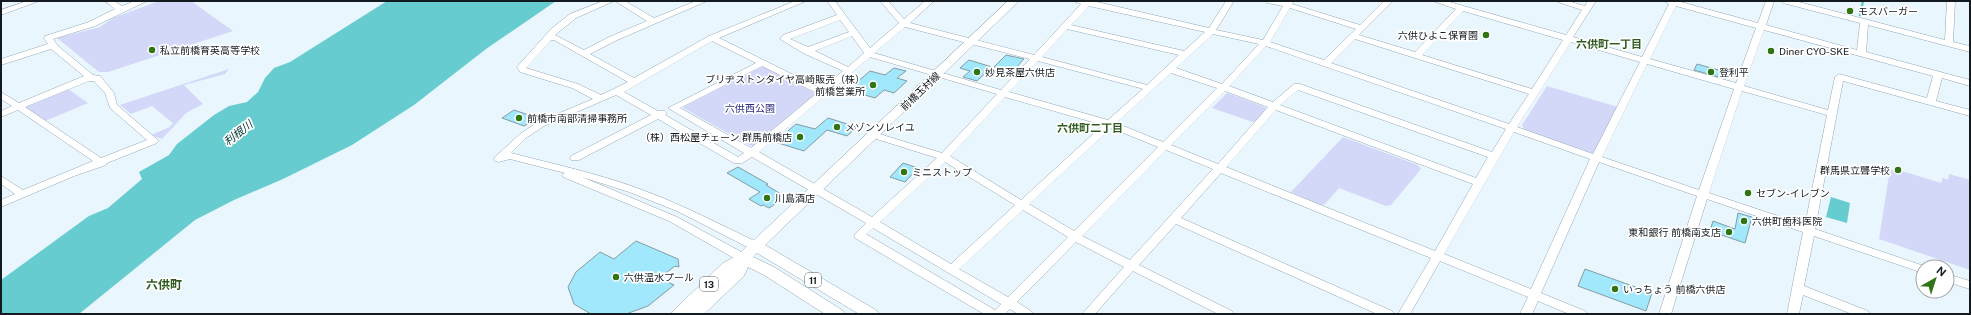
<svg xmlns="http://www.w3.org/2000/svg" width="1971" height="315" viewBox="0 0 1971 315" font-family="'Public Sans','Noto Sans JP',sans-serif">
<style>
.green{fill:#d3d8f9}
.water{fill:#66cccf}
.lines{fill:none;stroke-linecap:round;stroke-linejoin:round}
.stream{stroke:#66cccf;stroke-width:2.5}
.building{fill:#a1e8fd;stroke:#849ca3}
.minor-casing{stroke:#94a7b5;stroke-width:1}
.major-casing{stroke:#94a7b5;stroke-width:1}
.minor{fill:#fff;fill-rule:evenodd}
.major{fill:#fff;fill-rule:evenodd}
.poi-dot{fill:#307514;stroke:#fff;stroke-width:1.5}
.labels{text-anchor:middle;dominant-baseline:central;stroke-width:3.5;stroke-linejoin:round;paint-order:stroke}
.shield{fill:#fff;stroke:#5a5f63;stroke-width:1}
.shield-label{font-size:9px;font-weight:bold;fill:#141b20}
.poi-label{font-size:10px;fill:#141b20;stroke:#fff;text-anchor:start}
.street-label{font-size:10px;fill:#141b20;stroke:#fff}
.park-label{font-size:10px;fill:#2d2c77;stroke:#fff}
.neighbourhood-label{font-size:11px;font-weight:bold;fill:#2f5a20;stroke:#fff}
.water-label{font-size:11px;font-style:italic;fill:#003335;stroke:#fff}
.quarter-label{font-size:12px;font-weight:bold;fill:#2f5a20;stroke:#fff}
</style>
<rect width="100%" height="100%" fill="#e9f6fe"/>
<g class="green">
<polygon points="159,1 191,1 233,31 108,72 99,72 57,38 100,27 113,18"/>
<polygon points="758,66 764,67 815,93 815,95 757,146 751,146 683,108 683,105"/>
<polygon points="229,69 225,74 184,85 203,104 186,113 162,139 151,135 170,127 173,123 152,106 131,114 120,105"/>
<polygon points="1547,86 1618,107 1596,152 1591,153 1525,130 1522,125"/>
<polygon points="68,89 88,103 45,121 25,109 26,106"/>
<polygon points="1227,93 1265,107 1266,110 1256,123 1212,108"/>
<polygon points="1343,137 1418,165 1421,169 1391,205 1386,206 1339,188 1325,204 1321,205 1291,192"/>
<polygon points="1890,169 1901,173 1902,171 1941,183 1943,178 1948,180 1949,174 1970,180 1970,270 1879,239"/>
</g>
<g class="water">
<polygon points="387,1 556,1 486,49 414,105 352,145 283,179 234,200 195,220 79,314 1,314 1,280 89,216 108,208 142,179 139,172 169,155 177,144 214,115 229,106 247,102 258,92 265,78 274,68 290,62"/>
<polygon points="1831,197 1850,203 1847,223 1826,217"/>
</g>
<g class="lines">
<polyline class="stream" points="1860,15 1863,1"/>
</g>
<g class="building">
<polygon points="1006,55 1024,59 1012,72 994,67"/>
<polygon points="969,60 992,67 977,81 963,77 970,71 960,68"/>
<polygon points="1697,64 1729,73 1726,79 1694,70"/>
<polygon points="894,68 906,71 897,78 907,81 894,93 884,90 875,98 848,90 870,71 885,75"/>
<polygon points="514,110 537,118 524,126 502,118"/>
<polygon points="828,118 857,127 847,136 827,130 804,151 775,142 796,124 815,129"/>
<polygon points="903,163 918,168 905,182 890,177"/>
<polygon points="738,167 768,184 766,185 786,197 769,208 763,205 761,206 749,199 760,192 727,173"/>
<polygon points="1738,213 1752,217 1745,243 1710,231 1713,221 1735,229"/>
<polygon points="636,241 678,259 679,267 675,266 659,278 674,285 648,306 626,314 591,314 574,304 568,287 576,272 600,252 614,259"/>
<polygon points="1585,269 1652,293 1646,311 1578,286"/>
</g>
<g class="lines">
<defs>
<g id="minor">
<polygon points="27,1 39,1 1,15 1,10"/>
<path d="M105,1H114L122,6L135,1H147L95,26L53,39L58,46L93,75L100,76L114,93L117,105L159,141L157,143L107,163L106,165L74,176L1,207V200L15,194L1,184V176L23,190L93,161L18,110L1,117V111L12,106L1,99V92L19,103L84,76L51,49L1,65V59L48,44L44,38L45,36L89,22L115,9ZM89,81H94L105,93L110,108L147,140L101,158L25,107Z"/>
<path d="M603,1H614L576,18L555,35L584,50L609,37L647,21L615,1H625L654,18L696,1H707L615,41L590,54L634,78L709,36L795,1H806L719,38L822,89L843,71L803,53L780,39L783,35L837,15L827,1H835L870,48L899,23L880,1H888L904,19L925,1H934L910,23L1034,55L1081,4L1073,1H1093L1209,28L1226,1H1234L1216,30L1263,40L1283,6L1267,3L1266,1H1294L1292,4L1360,25L1384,1H1393L1359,35L1415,52L1456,9L1433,1H1446L1566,35L1582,10L1555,1H1568L1585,6L1588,1H1596L1573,37L1642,57L1669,4L1664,1H1677L1758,23L1766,1H1774L1766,25L1857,50L1860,23L1783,3L1782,1H1795L1945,40L1947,1H1955L1953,42L1970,46V52L1868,25L1866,52L1970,80V86L1942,78L1936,101L1970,110V116L1843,81L1815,229L1927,267H1923V273L1814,236L1804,286L1868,311L1870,314H1852L1803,295L1799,314H1787L1803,232L1707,199L1671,314H1659L1697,196L1599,162L1541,293L1585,311L1587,314H1569L1538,301L1532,314H1520L1528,297L1440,261L1410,314H1398L1431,258L1221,173L1181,218L1392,311L1394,314H1377L1176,224L1139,265L1232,311L1234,314H1218L1133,271L1095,314H1082L1124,267L1076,242L1017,302L1031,311L1033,314H1018L1010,309L1005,314H984L855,238L854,235L866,223L752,157L742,163H734L658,119L579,160H571L570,158L571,156L651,115L616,95L544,126L526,138L511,153C553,164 596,173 637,188C679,203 719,224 759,243L761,246L759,249H751L677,211L629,192L582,177L677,217L747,255L749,258L747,261H739L669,221L563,177L562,175L565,173L510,159L499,162L495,161L494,159L495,157L520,134L538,122L593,99L572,88L520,72L517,67L551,29L570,14ZM1089,6L1205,32L1184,51L1071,25ZM1676,6L1756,28L1736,83L1650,59ZM1290,8L1356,29L1324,60L1270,42ZM1463,11L1563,40L1532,89L1422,55ZM840,20L849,32L808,47L790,39ZM905,27L1030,59L1001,90L874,53ZM1067,29L1179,55L1147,85L1042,57ZM1764,30L1933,76L1927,98L1839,74L1835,77L1828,110L1744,86ZM1213,34L1259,44L1222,84L1176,68ZM852,36L864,53L848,67L815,51ZM1355,39L1529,94L1509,124L1331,63ZM551,40H554L628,82L601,95L578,84L526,68ZM712,41L756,63L668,108L744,153L738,157L665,115L667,113L665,111H658L624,92ZM1571,42L1640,62L1593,154L1517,127ZM1266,46L1506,129L1492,152L1300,84H1294L1273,102L1229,86ZM870,57L997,94L942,153L876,133H870L868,135L870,137L937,158L872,217L759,152ZM1038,61L1140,88L1143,89L1108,120L1009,92ZM1647,64L1734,89L1699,190L1602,157ZM762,66L817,93L751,148L680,108ZM1171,73L1217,88L1163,142L1116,123ZM1298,90L1488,157L1476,178L1280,105ZM1225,91L1268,107L1218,164L1171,145ZM1742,91L1827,115L1805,225L1709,193ZM1005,97L1103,125L1021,200L950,156ZM1276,110L1473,184L1435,251L1226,167ZM1111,128L1158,147L1074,231L1029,204ZM1514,132L1590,159L1531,289L1444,254ZM1166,150L1213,169L1130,260L1082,236ZM945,162L1015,205L951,264L880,222ZM1023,210L1068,237L1008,297L959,269ZM873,228L1001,304L995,310L866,234Z"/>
<polygon points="1947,274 1970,281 1970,289 1947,282"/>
</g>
<polygon id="major" points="1008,1 1019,1 765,245 876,310 879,314 859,314 757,253 753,257 774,267 842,310 845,314 825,314 764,275 748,267 744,276 704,314 670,314 723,263 738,255"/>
</defs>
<use href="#minor" class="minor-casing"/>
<use href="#major" class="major-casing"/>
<use href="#minor" class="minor"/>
<use href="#major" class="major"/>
</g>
<g class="poi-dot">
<circle cx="1850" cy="11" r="4"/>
<circle cx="1486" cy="35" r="4"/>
<circle cx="152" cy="50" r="4"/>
<circle cx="1771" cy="51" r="4"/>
<circle cx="977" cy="72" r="4"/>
<circle cx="1711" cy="72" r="4"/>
<circle cx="873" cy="85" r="4"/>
<circle cx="519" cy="118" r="4"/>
<circle cx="837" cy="127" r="4"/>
<circle cx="800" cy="137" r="4"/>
<circle cx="1898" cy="170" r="4"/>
<circle cx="904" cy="172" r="4"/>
<circle cx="1748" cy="193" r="4"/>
<circle cx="767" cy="198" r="4"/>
<circle cx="1744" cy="221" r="4"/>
<circle cx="1729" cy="232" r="4"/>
<circle cx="616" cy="277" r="4"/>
<circle cx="1615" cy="289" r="4"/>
</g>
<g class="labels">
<g class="shield">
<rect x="805" y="273" width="16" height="14" rx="3"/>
<rect x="700" y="277" width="18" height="14" rx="3"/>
</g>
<g class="shield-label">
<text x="813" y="280">11</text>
<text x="709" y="284">13</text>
</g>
<g class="poi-label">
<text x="1858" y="11">モスバーガー</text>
<text x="1478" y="35" text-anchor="end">六供ひよこ保育園</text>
<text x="160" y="50">私立前橋育英高等学校</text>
<text x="1779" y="51">Diner CYO-SKE</text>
<text x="985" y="72">妙見茶屋六供店</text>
<text x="1719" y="72">登利平</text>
<text x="865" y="79" text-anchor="end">ブリヂストンタイヤ高崎販売（株）<tspan x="865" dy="12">前橋営業所</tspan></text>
<text x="527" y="118">前橋市南部清掃事務所</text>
<text x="845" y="127">メゾンソレイユ</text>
<text x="792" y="137" text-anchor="end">（株）西松屋チェーン 群馬前橋店</text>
<text x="1890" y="170" text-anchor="end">群馬県立聾学校</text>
<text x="912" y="172">ミニストップ</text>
<text x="1756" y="193">セブン-イレブン</text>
<text x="775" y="198">川島酒店</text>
<text x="1752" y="221">六供町歯科医院</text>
<text x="1721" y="232" text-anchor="end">東和銀行 前橋南支店</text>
<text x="624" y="277">六供温水プール</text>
<text x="1623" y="289">いっちょう 前橋六供店</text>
</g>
<g class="street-label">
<text transform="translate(920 91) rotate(-44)">前橋玉村線</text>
</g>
<g class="park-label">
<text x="750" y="108">六供西公園</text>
</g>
<g class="neighbourhood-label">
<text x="1609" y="44">六供町一丁目</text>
<text x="1090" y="128">六供町二丁目</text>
</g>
<g class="water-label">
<text transform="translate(238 133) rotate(-38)">利根川</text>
</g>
<g class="quarter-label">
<text x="164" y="285">六供町</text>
</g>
</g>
<rect width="1971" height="315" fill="none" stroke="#141b20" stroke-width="4"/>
<g transform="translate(1935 279) rotate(39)"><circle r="19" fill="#ffffff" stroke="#a1a4a6"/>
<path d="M0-3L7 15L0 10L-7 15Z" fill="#307514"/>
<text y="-6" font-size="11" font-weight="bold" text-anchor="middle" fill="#141b20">N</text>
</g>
</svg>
